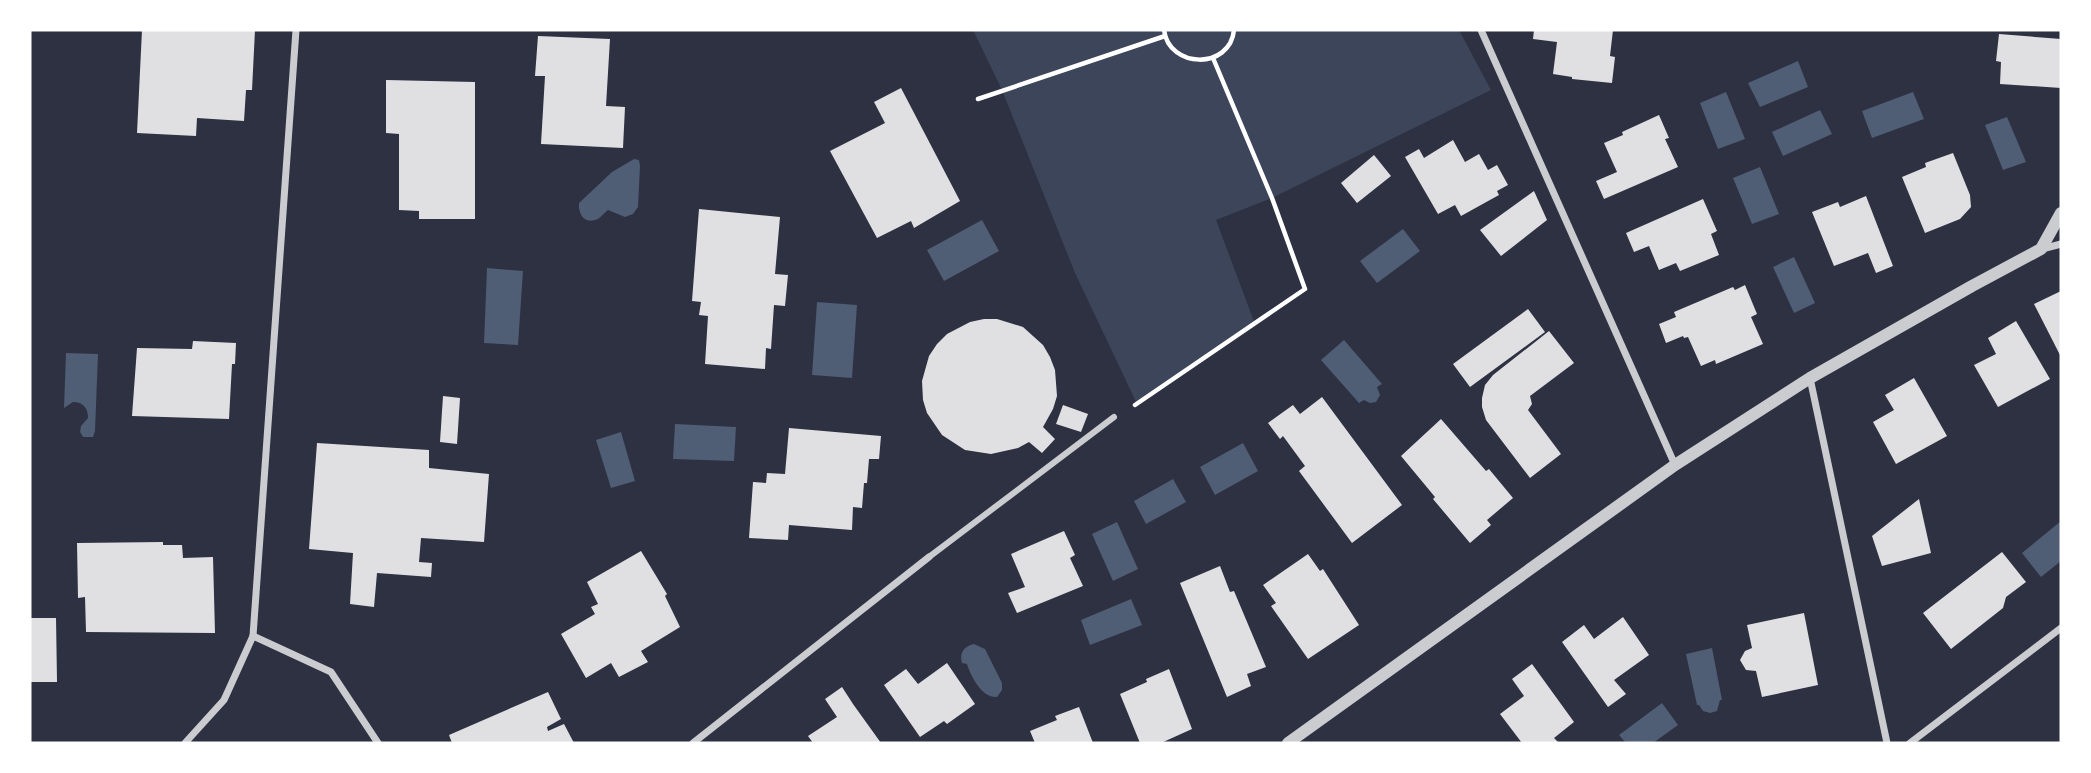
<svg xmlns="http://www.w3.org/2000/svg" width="2091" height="773" viewBox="0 0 2091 773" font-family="'Source Sans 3',sans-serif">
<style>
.green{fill:#3c4559}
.water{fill:#4f5d75}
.building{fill:#e0e0e3}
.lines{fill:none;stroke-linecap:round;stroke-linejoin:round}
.path{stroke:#fff;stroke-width:4.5}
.pedestrian{stroke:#caccd0;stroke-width:6}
.minor{stroke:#caccd0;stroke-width:7}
.tertiary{stroke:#caccd0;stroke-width:12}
</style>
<rect width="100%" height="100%" fill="#2d3142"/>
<polygon class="green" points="973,30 1459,30 1491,90 1272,198 1216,220 1255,324 1137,404 1075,273 1002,90"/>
<g class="water">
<polygon points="1798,61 1808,87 1760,107 1748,83"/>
<polygon points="1726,92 1745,139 1718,149 1700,103"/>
<polygon points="1913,92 1924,119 1872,138 1862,111"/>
<polygon points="1820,110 1832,134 1783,156 1772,132"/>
<polygon points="2007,117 2026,162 2003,170 1985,125"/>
<path d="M634,159L639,160L640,166L638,207L633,214L625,217L608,210C604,213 600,219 595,220C583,224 578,212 579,203L612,172Z"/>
<polygon points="1760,167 1779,214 1752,224 1733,178"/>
<polygon points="982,220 999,251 944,281 927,250"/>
<polygon points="1403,229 1420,251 1377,283 1360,261"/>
<polygon points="1794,257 1815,303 1794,313 1773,267"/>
<polygon points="487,268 523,271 518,345 484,343"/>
<polygon points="817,302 857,305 852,378 812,375"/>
<polygon points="1344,340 1382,384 1377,387 1380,395 1376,402 1370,403 1364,400 1359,403 1321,360"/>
<path d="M66,353L98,354L95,431L93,437H83L80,432L81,426L88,418C88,408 83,402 73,402L64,408Z"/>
<polygon points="675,424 736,427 734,461 673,459"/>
<polygon points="621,432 635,481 611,488 596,440"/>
<polygon points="1243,443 1258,471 1215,495 1200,467"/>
<polygon points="1173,479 1186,502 1146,524 1134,501"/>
<polygon points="2061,521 2061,561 2041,577 2022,553"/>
<polygon points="1117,522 1138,569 1113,581 1092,534"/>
<polygon points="1131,599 1142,625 1090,645 1081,620"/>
<path d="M974,644L985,649L1002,683V690L997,697C982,698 971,677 967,664L962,663C959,653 964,646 974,644Z"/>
<polygon points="1712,648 1722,700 1720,700 1717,711 1710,713 1703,711 1699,705 1697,705 1686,654"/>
<polygon points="1662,703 1678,725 1653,743 1626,743 1619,735"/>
</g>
<g class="building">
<polygon points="142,30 255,30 252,90 246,90 244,121 197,118 196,136 137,133"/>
<polygon points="1534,30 1613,30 1610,56 1615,57 1612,83 1572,79 1572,77 1553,74 1557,42 1533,39"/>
<polygon points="1999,34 2061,39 2061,88 2000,84 2001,62 1996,61"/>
<polygon points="538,36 610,39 606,106 625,107 623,148 541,144 545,76 535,76"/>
<polygon points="386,80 475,82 475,219 419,219 419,211 399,210 399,134 386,133"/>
<polygon points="901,88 960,201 914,228 911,221 877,238 830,151 885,123 874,102"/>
<polygon points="1659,115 1669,138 1665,139 1678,167 1604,199 1596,181 1617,172 1604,143 1623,135 1622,132"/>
<polygon points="1453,140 1465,162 1479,154 1488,170 1497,165 1508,185 1497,191 1499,195 1461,216 1455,205 1438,214 1405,157 1419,149 1424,158"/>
<polygon points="1953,153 1970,195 1971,207 1960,219 1925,233 1902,177 1926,167 1925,163"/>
<polygon points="1374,155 1391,176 1357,203 1341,183"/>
<polygon points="1534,191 1547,220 1501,256 1480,230"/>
<polygon points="1866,196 1893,266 1876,273 1868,253 1834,266 1812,212 1838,202 1840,207"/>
<polygon points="1703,199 1717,231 1711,234 1719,255 1680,271 1676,263 1659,270 1649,246 1634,252 1626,233"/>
<polygon points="699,209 780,217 775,274 788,275 785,306 774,305 771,349 766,348 765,369 705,364 708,316 699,315 701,302 692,301"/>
<polygon points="1745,285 1757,314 1751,317 1763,344 1716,364 1715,360 1701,366 1688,337 1684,338 1683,336 1666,343 1659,324 1676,317 1674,312 1733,287 1735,290"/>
<polygon points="2061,291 2061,357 2034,304"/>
<polygon points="1528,309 1545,332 1470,387 1453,364"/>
<polygon points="984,319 997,319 1023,327 1043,345 1050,357 1055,370 1057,396 1053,409 1043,427 1055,439 1042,453 1029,442 1018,448 991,454 965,450 942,435 927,413 923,400 922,381 929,356 937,344 947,334 970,322"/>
<polygon points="2016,321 2050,379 1998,407 1974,365 1996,354 1988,338"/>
<polygon points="1549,331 1574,363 1530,396 1532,404 1528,410 1561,454 1530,478 1486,420 1482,407 1482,398 1485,385 1493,375"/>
<polygon points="193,341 236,343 235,364 232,364 229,419 132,416 137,348 192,349"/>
<polygon points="1914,378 1947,436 1896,464 1873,422 1894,410 1885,395"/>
<polygon points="443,396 460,398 457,444 440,442"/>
<polygon points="1322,397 1402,505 1352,543 1299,471 1305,466 1283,436 1280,439 1268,423 1293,405 1300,414"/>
<polygon points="1063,405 1088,414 1081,432 1056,424"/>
<polygon points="1441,419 1486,471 1489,469 1513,498 1487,520 1491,525 1470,543 1433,499 1435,497 1401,456"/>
<polygon points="789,428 881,436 879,459 869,459 867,483 864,483 862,508 853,507 852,530 789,525 788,540 749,538 753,482 766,483 767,473 785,474"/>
<polygon points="317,443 429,450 429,468 489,474 484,542 421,538 419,562 432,563 431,577 377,573 374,607 350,604 353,553 309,549"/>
<polygon points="1919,499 1931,553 1882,566 1872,536"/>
<polygon points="1064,531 1075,555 1070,558 1083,586 1017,613 1008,593 1025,587 1011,554"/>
<polygon points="163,542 163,545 182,545 183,558 213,557 215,633 86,632 85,597 78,598 77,543"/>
<polygon points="641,551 667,594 665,596 680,627 641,651 648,662 619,677 611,663 586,678 561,634 595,614 591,607 598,604 587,582"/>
<polygon points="2002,552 2026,582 2006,597 2003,608 1951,649 1923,613"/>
<polygon points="1308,554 1320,571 1323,569 1359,625 1308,659 1271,606 1276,603 1263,585"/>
<polygon points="1220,566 1230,592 1234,591 1266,667 1247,674 1251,686 1227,697 1180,583"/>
<polygon points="1804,613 1818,685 1762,697 1756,671 1746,670 1740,660 1745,651 1752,648 1747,625"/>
<polygon points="1623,617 1649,655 1614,680 1626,694 1608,707 1562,642 1584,625 1594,639"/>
<polygon points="30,618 56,618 57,682 30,682"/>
<polygon points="947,663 975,704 947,724 944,721 920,737 884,685 906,669 918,684"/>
<polygon points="1532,664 1574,722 1554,738 1558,742 1557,743 1522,743 1500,714 1524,696 1512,679"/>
<polygon points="1169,669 1192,729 1161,743 1140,743 1120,694 1147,682 1146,679"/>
<polygon points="842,687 853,704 881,743 813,743 808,736 837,717 825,699"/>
<polygon points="548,692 561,719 547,727 548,731 564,724 574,743 452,743 449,735"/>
<polygon points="1079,707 1093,743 1035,743 1030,731 1057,720 1055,716"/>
</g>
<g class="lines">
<g class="path">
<path d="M1164,30C1169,69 1230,70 1234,30"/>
<polyline points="978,99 1165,36"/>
<polyline points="1135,405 1305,289 1272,198 1213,58"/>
</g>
<polyline class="pedestrian" points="929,557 1114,417"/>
<g class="minor">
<polyline points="1481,30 1675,465"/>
<polyline points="2042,249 2061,244"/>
<polyline points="1810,378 1887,743"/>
<polyline points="253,636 331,672 378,743"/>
<polyline points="185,743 224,700 253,636 296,30"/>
<polyline points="693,743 929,557"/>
<polyline points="1910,743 2061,628"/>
</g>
<polyline class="tertiary" points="1288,743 1675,465 1810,378 1972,286 2041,249 2061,213"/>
</g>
<rect width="2091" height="773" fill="none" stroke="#ffffff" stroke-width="63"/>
</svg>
